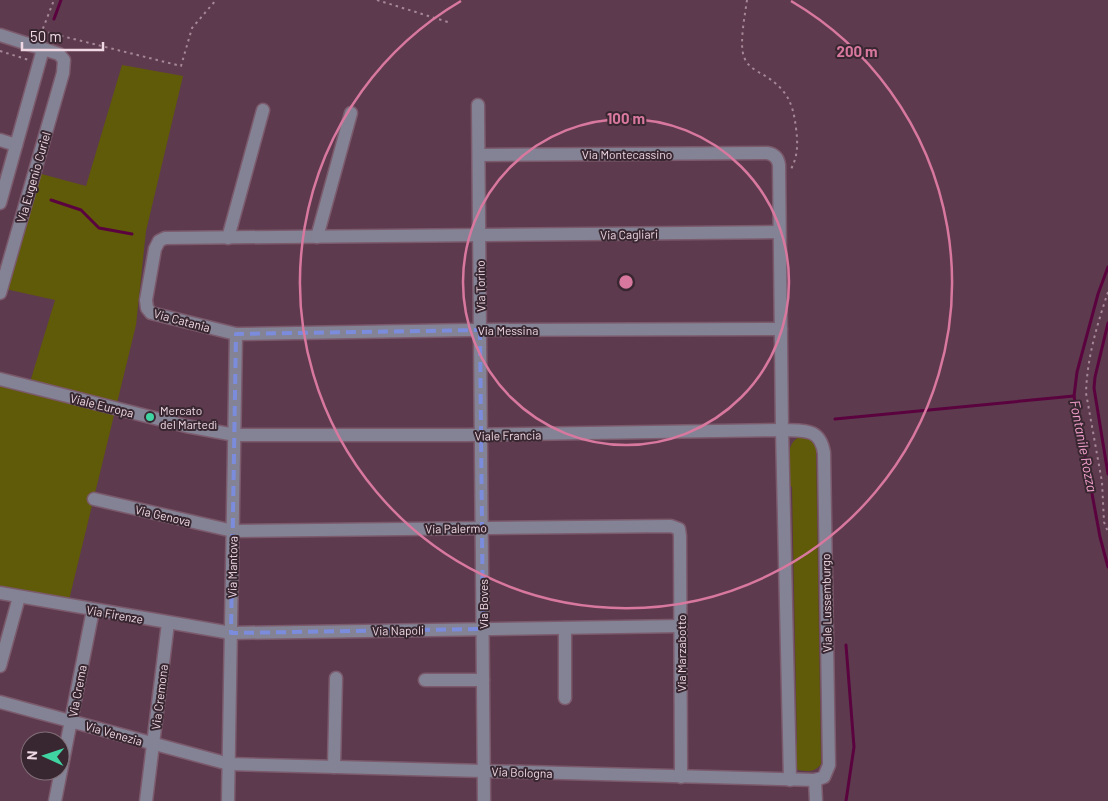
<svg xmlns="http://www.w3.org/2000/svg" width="1108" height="801" viewBox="0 0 1108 801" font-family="Barlow,sans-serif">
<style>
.green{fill:#605b08}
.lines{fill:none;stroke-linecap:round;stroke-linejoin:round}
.stream{stroke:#5a033f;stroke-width:3}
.minor-casing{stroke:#7b5a6c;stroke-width:15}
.path{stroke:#a58897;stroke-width:2;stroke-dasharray:2.5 4;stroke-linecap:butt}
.minor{stroke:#838395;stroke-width:12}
.marked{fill:none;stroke:#7c8cdd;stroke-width:4;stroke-dasharray:10 6;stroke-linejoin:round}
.ring{fill:none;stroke:#d8789f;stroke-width:2.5}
.poi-dot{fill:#40d4a2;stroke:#382730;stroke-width:2}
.labels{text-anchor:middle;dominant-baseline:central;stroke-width:4;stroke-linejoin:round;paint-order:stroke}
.street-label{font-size:12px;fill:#efd8e3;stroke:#382730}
.poi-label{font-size:12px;fill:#efd8e3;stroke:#382730;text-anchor:start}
.water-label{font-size:14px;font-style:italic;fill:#f4a0ce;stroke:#382730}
.centre{fill:#d8789f;stroke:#382730;stroke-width:2.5}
.ring-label{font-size:15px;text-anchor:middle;font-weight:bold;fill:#d8789f;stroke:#382730;stroke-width:4;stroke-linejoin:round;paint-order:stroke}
</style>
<rect width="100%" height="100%" fill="#5e3a4e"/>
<g class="green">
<polygon points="122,65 183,76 146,231 136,325 69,600 0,586 0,386 27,392 55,300 1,288 34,172 86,186"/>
<path d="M804,436L812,440L816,449L821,764C816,772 807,772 798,770L793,764L792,747L797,744L792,487L789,485C789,468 783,439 804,436Z"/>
</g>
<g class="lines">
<g class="stream">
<polyline points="54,19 61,0"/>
<polyline points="51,200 81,210 99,228 132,234"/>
<polyline points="1108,267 1098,294 1077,372 1074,396 1100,537 1108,567"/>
<polyline points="1108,323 1095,377 1094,388 1108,474"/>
<polyline points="835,419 1074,396"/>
<polyline points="846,645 854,747 846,801"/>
</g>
<defs>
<g id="minor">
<polyline points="0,35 59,54 64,60 63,73 0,293"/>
<polyline points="478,105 484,801"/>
<polyline points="0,140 16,145"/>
<path d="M479,155L767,153C774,154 778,158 779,165L782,430L790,780"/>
<polyline points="0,203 43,49"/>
<polyline points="779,232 165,238 159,241 155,249 146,300 147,308 151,313 236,334 469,330 781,329"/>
<polyline points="317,237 351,113"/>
<polyline points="228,238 263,110"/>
<path d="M0,379L186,426L235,435H466L782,430C803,431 820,427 824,453L829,765L824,777L815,780L229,764L0,702"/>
<polyline points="94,499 233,531 671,526 679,529 680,536 681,777"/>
<polyline points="0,593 231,633 681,626"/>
<polyline points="565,628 565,698"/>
<polyline points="0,666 19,597"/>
<polyline points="425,680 483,680"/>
<polyline points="334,767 336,678"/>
<polyline points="815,780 816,801"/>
<polyline points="55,801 93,610"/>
<polyline points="146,801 168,623"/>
<polyline points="228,801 236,334"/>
</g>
</defs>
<use href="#minor" class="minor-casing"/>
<g class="path">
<polyline points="377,0 451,23"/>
<path d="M747,0C745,15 739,44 744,57C748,68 759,72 767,77C788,91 793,104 796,128C798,143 798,156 791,169"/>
<polyline points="42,31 181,66 192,28 216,0"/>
<polyline points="42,35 42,31 54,0"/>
<polyline points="0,51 29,60"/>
<path d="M1108,292C1097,325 1087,358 1086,393L1102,482L1104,522L1108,532"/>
</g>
<use href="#minor" class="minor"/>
</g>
<path class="marked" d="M480,330L483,629L231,633L236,334Z"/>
<g class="ring">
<circle cx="626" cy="282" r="163"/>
<path d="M791 1A326 326 0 1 1 461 1"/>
</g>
<circle class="poi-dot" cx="150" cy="417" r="5"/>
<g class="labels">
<g class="street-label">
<text x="627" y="154">Via Montecassino</text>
<text transform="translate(33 177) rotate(-74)">Via Eugenio Curiel</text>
<text transform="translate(629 234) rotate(-1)">Via Cagliari</text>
<text transform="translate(480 286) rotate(-91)">Via Torino</text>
<text transform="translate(182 320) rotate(15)">Via Catania</text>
<text x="508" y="330">Via Messina</text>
<text transform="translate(102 405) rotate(14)">Viale Europa</text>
<text transform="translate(508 435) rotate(-1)">Viale Francia</text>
<text transform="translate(163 515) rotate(13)">Via Genova</text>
<text transform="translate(456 528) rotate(-1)">Via Palermo</text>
<text transform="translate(232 567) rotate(-89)">Via Mantova</text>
<text transform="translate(826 603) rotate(-91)">Viale Lussemburgo</text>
<text transform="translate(483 604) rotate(-90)">Via Boves</text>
<text transform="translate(115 614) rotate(10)">Via Firenze</text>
<text transform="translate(398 630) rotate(-1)">Via Napoli</text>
<text transform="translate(681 653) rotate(-90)">Via Marzabotto</text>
<text transform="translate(77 691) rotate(-79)">Via Crema</text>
<text transform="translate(159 697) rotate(-83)">Via Cremona</text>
<text transform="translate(114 733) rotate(16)">Via Venezia</text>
<text transform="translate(522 772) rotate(2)">Via Bologna</text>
</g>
<g class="poi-label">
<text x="160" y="410">Mercato<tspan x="160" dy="14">del Martedì</tspan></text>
</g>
<g class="water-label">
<text transform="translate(1084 446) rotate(79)">Fontanile Rozza</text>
</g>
</g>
<circle cx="626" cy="282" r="8" class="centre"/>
<g class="ring-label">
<text x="857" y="57">200 m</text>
<text x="626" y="124">100 m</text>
</g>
<g transform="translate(45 756) rotate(273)"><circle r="24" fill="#382730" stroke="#816e78"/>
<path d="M0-4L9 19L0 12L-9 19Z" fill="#40d4a2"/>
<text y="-8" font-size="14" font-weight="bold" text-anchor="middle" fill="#efd8e3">N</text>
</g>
<path d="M22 42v8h81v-8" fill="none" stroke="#efd8e3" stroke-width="2.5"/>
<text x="30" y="42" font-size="15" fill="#efd8e3" stroke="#382730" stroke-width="4" paint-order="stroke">50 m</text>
</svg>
